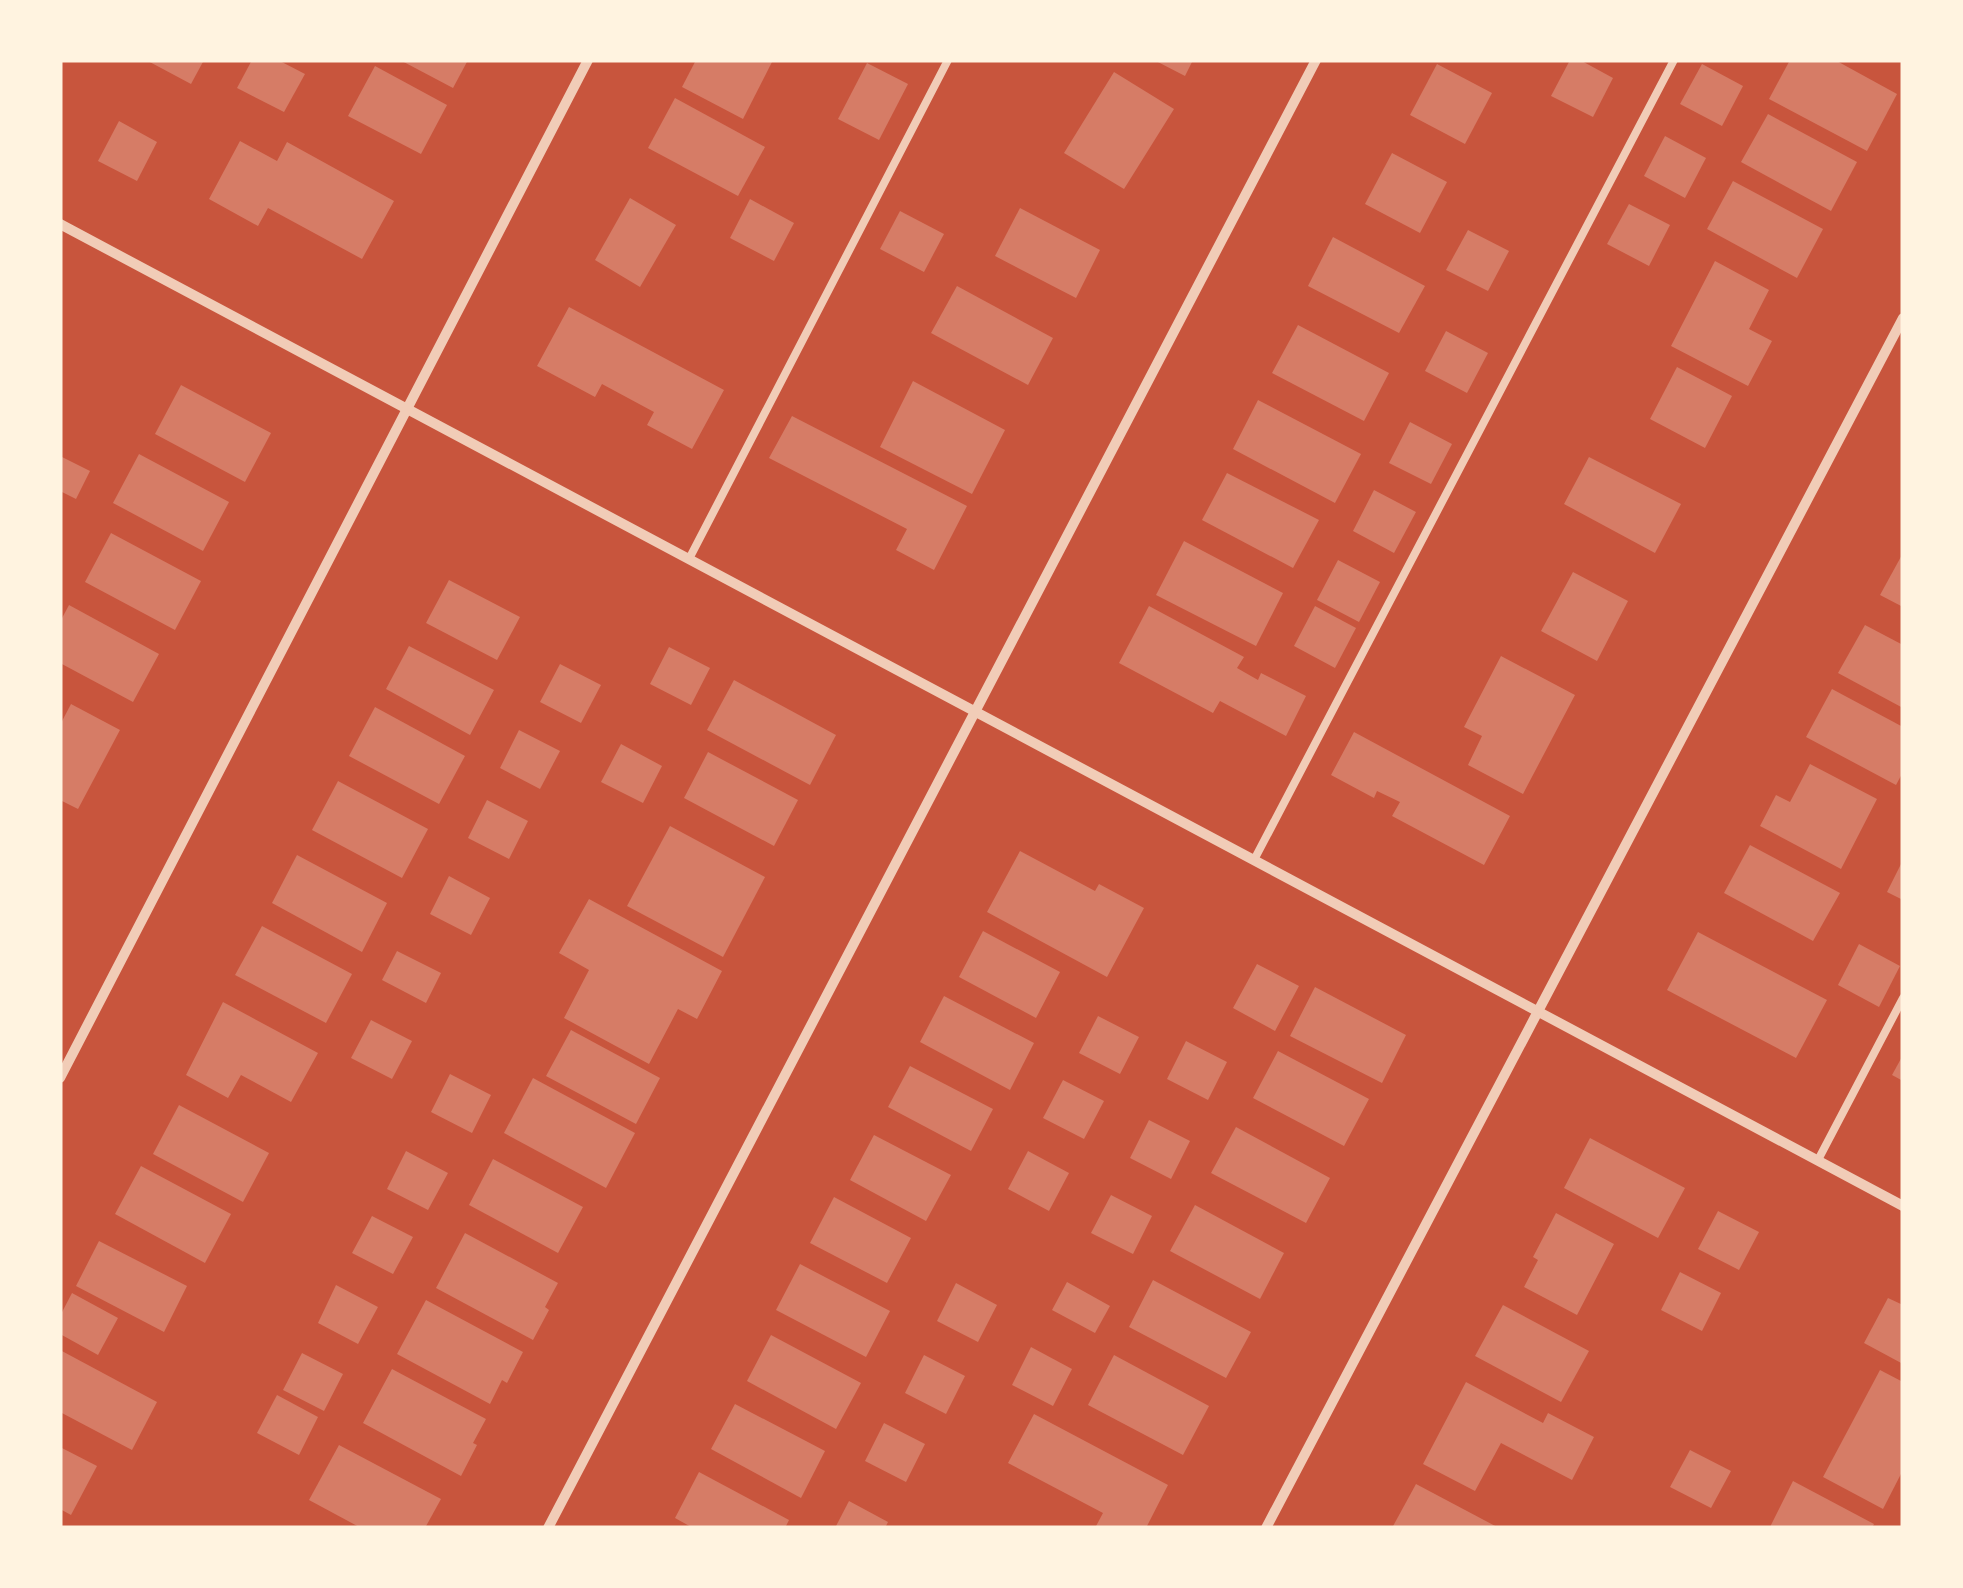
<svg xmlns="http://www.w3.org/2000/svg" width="1963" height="1588" viewBox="0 0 1963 1588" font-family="'Zilla Slab',serif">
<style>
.building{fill:#d67c66}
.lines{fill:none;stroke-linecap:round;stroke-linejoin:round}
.service{stroke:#f1ccb7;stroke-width:8}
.minor{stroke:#f1ccb7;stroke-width:10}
</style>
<rect width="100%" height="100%" fill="#c8553d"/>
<g class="building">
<polygon points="146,60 204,60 191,84"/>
<polygon points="252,60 278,60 305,74 284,112 237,88"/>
<polygon points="400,60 468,60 453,88"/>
<polygon points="696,60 773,60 743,119 682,87"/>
<polygon points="1154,60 1193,60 1185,76"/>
<polygon points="1570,60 1580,60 1613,78 1593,117 1551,96"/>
<polygon points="1790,60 1835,60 1897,94 1867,151 1769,99"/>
<polygon points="867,63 908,84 879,140 838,119"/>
<polygon points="1437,64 1492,93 1465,144 1410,115"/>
<polygon points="1702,64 1743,86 1722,126 1680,104"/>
<polygon points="375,66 447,105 421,154 348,116"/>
<polygon points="1114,72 1174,109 1124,189 1064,153"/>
<polygon points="675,98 765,147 738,196 648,148"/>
<polygon points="1768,114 1857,162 1831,211 1741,162"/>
<polygon points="119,121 157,142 137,181 98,161"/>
<polygon points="1665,136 1706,158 1685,198 1644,176"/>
<polygon points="240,141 277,161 287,142 394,201 362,259 268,208 258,226 209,199"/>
<polygon points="1392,153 1447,182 1420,233 1365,204"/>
<polygon points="1733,181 1823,229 1797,278 1707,229"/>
<polygon points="630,198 676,225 640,287 595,260"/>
<polygon points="750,199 794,223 774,261 730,238"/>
<polygon points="1629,204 1670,225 1649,266 1607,244"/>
<polygon points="1020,208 1100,250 1076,298 995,256"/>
<polygon points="900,211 944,234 924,272 880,249"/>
<polygon points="1468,230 1509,251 1488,291 1446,270"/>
<polygon points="1333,237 1425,286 1399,333 1308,286"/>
<polygon points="1715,261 1769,290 1749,329 1772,341 1748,386 1671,346"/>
<polygon points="957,286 1053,338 1028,385 931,333"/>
<polygon points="569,307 724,390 692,449 647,425 654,412 602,384 595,397 537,366"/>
<polygon points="1298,325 1389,373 1364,421 1272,373"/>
<polygon points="1446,331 1488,353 1467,393 1425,371"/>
<polygon points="1677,367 1732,396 1705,448 1650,419"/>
<polygon points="913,381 1005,430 972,494 880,447"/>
<polygon points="181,385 271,433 245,482 155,434"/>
<polygon points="1258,400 1361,454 1335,503 1233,449"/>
<polygon points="792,416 967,506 934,570 896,550 907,529 769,458"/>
<polygon points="1410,422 1452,444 1431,484 1389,463"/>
<polygon points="139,454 229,502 203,551 113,503"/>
<polygon points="60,456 90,471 76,499 60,491"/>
<polygon points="1589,457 1681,504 1655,553 1564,504"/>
<polygon points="1227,473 1319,520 1293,568 1202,520"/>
<polygon points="1374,490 1416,512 1394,553 1353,531"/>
<polygon points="111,533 201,581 175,630 85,582"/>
<polygon points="1184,541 1283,593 1256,646 1156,595"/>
<polygon points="1903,553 1903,607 1880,595"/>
<polygon points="1338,560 1380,582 1359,622 1317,600"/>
<polygon points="1573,572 1628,601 1597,661 1541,631"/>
<polygon points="449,580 520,617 497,660 426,623"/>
<polygon points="69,605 159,654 133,702 60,663 60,622"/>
<polygon points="1149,606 1244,657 1237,668 1258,680 1261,673 1306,696 1286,736 1220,701 1213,713 1119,663"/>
<polygon points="1315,606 1356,628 1335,668 1294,646"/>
<polygon points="1865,625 1903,645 1903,708 1838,673"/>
<polygon points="409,646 494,690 470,735 386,689"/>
<polygon points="669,647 710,668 691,705 650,684"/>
<polygon points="1501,656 1575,695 1523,794 1468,765 1482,736 1464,727"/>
<polygon points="560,664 601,685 581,723 540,702"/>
<polygon points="734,680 836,735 810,785 707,730"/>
<polygon points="1832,689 1903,727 1903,772 1896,785 1806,737"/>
<polygon points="71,704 120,730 78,809 60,800 60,725"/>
<polygon points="375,707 465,756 439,804 349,756"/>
<polygon points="519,730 560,751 540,789 500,768"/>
<polygon points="1354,732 1510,816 1484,865 1392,816 1400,802 1377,791 1374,798 1331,775"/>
<polygon points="621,744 662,766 643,803 601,782"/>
<polygon points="708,752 798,800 774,846 684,798"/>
<polygon points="1810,764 1877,799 1841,869 1760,826 1776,795 1790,802"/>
<polygon points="338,781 428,829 402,878 312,830"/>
<polygon points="487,800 528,821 509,859 468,838"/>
<polygon points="670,826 765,877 723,957 627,906"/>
<polygon points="1750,845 1840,893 1813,941 1724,893"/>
<polygon points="1020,851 1095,891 1099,884 1144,908 1107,977 987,912"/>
<polygon points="297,855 387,903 362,952 272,903"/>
<polygon points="1903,860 1903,900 1887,892"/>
<polygon points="449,876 490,898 471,935 430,914"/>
<polygon points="589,899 722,971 697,1019 678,1009 649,1064 564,1018 589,970 559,953"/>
<polygon points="262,926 352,974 326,1023 235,975"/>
<polygon points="983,931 1060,972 1036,1018 959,977"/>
<polygon points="1698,932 1827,1000 1796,1058 1667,990"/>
<polygon points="1859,944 1900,966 1879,1007 1838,985"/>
<polygon points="397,951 441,973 426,1003 382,980"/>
<polygon points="1257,964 1299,986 1275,1031 1233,1008"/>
<polygon points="1315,987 1406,1035 1382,1083 1290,1036"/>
<polygon points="944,996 1034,1043 1010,1090 920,1042"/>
<polygon points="223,1002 318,1053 291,1102 241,1075 228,1098 186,1075"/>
<polygon points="1098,1016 1139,1037 1120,1074 1079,1053"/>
<polygon points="371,1020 412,1041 392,1079 351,1058"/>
<polygon points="571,1030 660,1078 636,1124 546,1076"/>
<polygon points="1186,1041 1227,1062 1208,1100 1167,1079"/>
<polygon points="1278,1051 1369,1099 1344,1146 1253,1098"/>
<polygon points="1903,1055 1903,1081 1892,1075"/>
<polygon points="910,1066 993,1109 971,1151 888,1107"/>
<polygon points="450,1074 491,1095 472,1133 431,1112"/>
<polygon points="533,1078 635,1133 606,1188 504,1133"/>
<polygon points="1063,1080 1104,1101 1084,1139 1043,1118"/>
<polygon points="179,1105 269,1153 243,1202 153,1154"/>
<polygon points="1149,1120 1190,1141 1171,1179 1130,1158"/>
<polygon points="1236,1127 1330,1178 1306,1223 1211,1173"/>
<polygon points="874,1135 951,1175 926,1221 850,1180"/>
<polygon points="1590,1138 1685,1188 1658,1238 1564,1188"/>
<polygon points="406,1151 448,1173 428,1210 387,1189"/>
<polygon points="1028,1151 1069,1173 1049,1211 1008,1189"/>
<polygon points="493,1159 583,1207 558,1253 469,1205"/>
<polygon points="141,1166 231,1214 205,1263 115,1214"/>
<polygon points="1111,1195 1152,1216 1133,1254 1091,1233"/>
<polygon points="834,1197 911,1238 887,1283 810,1243"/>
<polygon points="1195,1205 1284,1253 1260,1299 1170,1251"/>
<polygon points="1718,1211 1759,1232 1739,1270 1698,1249"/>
<polygon points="1556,1213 1614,1244 1577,1315 1524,1287 1538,1260 1533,1257"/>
<polygon points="372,1216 413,1237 393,1274 352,1253"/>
<polygon points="465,1233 558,1283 545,1307 549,1310 533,1340 436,1288"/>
<polygon points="99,1241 187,1286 164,1332 76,1286"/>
<polygon points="800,1264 890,1311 866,1357 776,1310"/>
<polygon points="1680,1272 1721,1293 1702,1331 1661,1310"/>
<polygon points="1153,1280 1251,1332 1226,1378 1129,1327"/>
<polygon points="1067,1282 1110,1306 1095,1333 1052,1310"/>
<polygon points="956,1283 997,1305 978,1342 937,1321"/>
<polygon points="336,1285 378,1307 358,1344 318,1323"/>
<polygon points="72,1293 118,1318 98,1355 60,1334 60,1316"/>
<polygon points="1888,1298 1903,1305 1903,1364 1864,1343"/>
<polygon points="426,1300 523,1352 507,1383 502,1380 490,1404 397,1354"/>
<polygon points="1503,1305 1589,1351 1561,1402 1475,1356"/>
<polygon points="771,1335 861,1383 836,1429 747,1381"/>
<polygon points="1031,1347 1072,1369 1053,1406 1012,1385"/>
<polygon points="60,1350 157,1402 132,1450 60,1412"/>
<polygon points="302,1353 343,1374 324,1411 283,1390"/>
<polygon points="924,1355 965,1376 946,1414 905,1393"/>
<polygon points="1114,1355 1209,1406 1183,1455 1088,1405"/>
<polygon points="392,1369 486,1419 473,1443 477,1445 461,1476 363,1423"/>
<polygon points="1880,1370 1903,1382 1903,1470 1883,1509 1823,1477"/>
<polygon points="1466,1382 1543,1423 1548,1413 1594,1437 1572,1480 1501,1443 1475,1491 1423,1464"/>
<polygon points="277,1395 318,1417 299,1455 257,1433"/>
<polygon points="735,1404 825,1451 801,1498 711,1449"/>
<polygon points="1034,1414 1168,1485 1146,1528 1095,1528 1103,1513 1008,1463"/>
<polygon points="884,1423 925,1444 906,1482 865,1461"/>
<polygon points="339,1445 441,1499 425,1528 361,1528 309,1500"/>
<polygon points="60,1447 97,1466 71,1515 60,1509"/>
<polygon points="1690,1450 1731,1471 1711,1508 1670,1487"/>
<polygon points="699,1472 789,1520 785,1528 693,1528 675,1518"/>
<polygon points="1793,1481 1874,1524 1872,1528 1770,1527"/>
<polygon points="1416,1484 1499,1528 1392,1528"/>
<polygon points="849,1501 888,1522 885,1528 835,1528"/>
</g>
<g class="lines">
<g class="service">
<polyline points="689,559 948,60"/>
<polyline points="1254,860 1674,60"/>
<polyline points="1818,1160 1903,998"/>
</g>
<g class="minor">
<polyline points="60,224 1903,1206"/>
<polyline points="60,1078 588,60"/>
<polyline points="548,1528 1316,60"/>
<polyline points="1266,1528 1903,318"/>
</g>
</g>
<rect width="1963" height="1588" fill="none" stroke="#fff3e0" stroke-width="125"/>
</svg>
